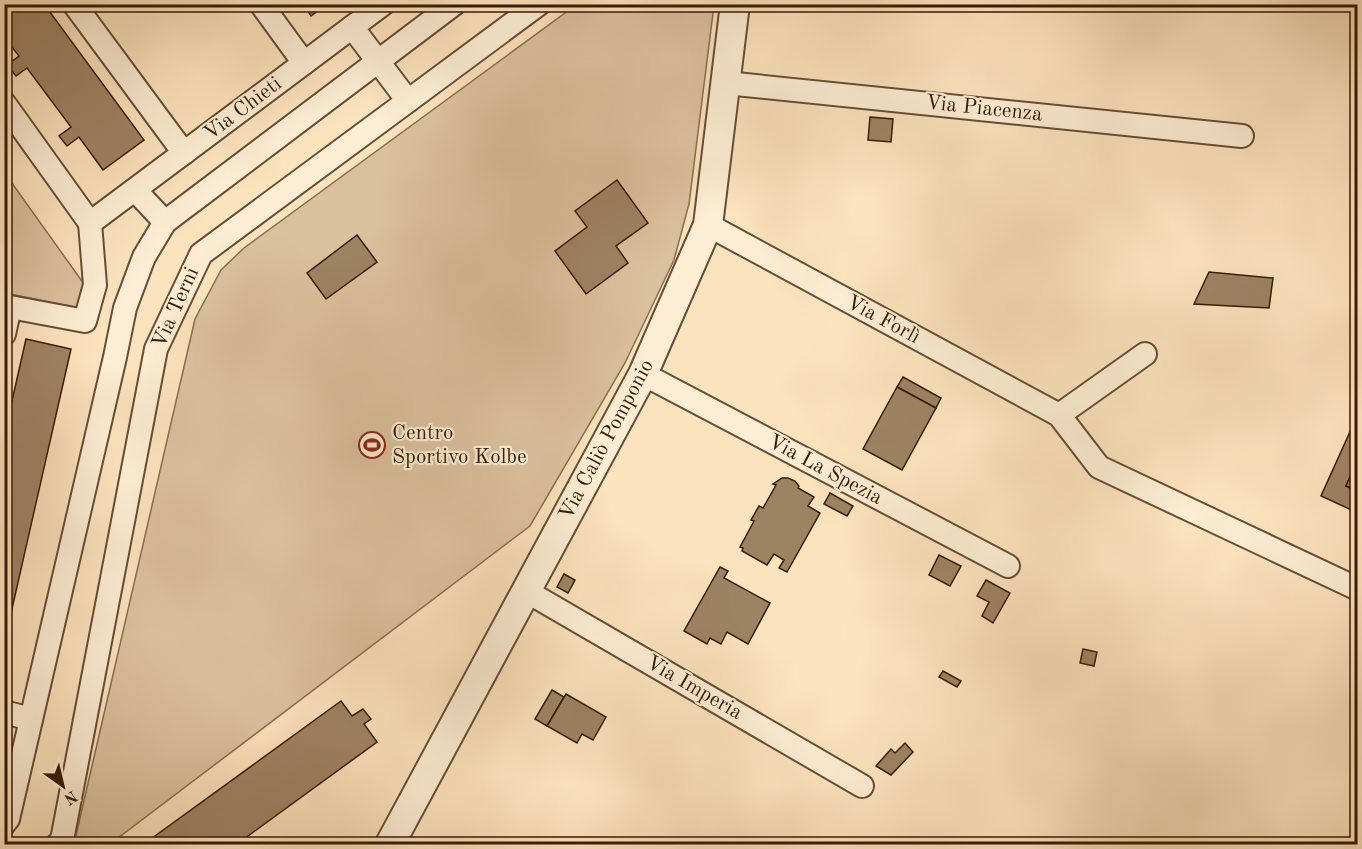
<svg xmlns="http://www.w3.org/2000/svg" width="1362" height="849" viewBox="0 0 1362 849" font-family="'Old Standard TT',serif">
<style>
.green{fill:#dac19d;stroke:#886e50;stroke-width:1.5}
.building{fill:#9c8364;stroke:#361b03;stroke-width:1.5}
.lines{fill:none;stroke-linecap:round;stroke-linejoin:round}
.minor-casing{stroke:#674d32;stroke-width:26}
.tertiary-casing{stroke:#674d32;stroke-width:32}
.minor{stroke:#fcedd4;stroke-width:22}
.tertiary{stroke:#fcedd4;stroke-width:28}
.labels{text-anchor:middle;dominant-baseline:central;stroke-width:4.5;stroke-linejoin:round;paint-order:stroke}
.street-label{font-size:21px;fill:#361b03;stroke:#fcedd4}
.poi-label{font-size:21px;fill:#361b03;stroke:#fcedd4;text-anchor:start}
</style>
<rect width="100%" height="100%" fill="#fbe3bd"/>
<filter id="stains"><feTurbulence type="fractalNoise" baseFrequency=".00333" numOctaves="4"/><feColorMatrix values="0 0 0 0 .2 0 0 0 0 .09 0 0 0 0 .02 0 0 0 .5 -.17"/></filter>
<radialGradient id="worn" r=".72"><stop offset=".6" stop-color="#630" stop-opacity="0"/><stop offset="1" stop-color="#630" stop-opacity=".3"/></radialGradient>
<g class="green">
<polygon points="576,5 714,5 689,204 674,260 625,363 530,526 110,844 74,844 195,319 221,270 244,248"/>
<polygon points="4,172 84,284 78,308 5,293"/>
</g>
<g class="building">
<polygon points="4,4 44,4 144,140 103,170 79,137 67,146 59,136 71,127 27,68 16,76 7,65 19,56 4,37"/>
<polygon points="303,4 327,4 311,16"/>
<polygon points="870,117 893,119 891,142 868,140"/>
<polygon points="617,180 648,223 616,246 628,263 586,294 555,251 587,227 575,211"/>
<polygon points="357,235 377,262 326,299 307,273"/>
<polygon points="1209,272 1273,278 1269,308 1194,304"/>
<polygon points="26,339 71,349 4,644 4,436"/>
<polygon points="903,377 941,398 936,408 897,387"/>
<polygon points="897,387 936,408 902,470 863,449"/>
<polygon points="1358,414 1358,458 1346,486 1358,491 1358,513 1321,496"/>
<polygon points="1358,458 1358,491 1346,486"/>
<polygon points="782,478 788,478 795,481 799,486 798,488 814,497 808,506 820,513 787,572 779,568 784,560 774,554 767,565 742,551 743,548 740,547 754,521 751,520 759,506 763,508 776,485 773,484"/>
<polygon points="830,493 853,506 847,516 824,504"/>
<polygon points="939,555 961,566 950,586 929,575"/>
<polygon points="720,567 728,571 724,578 770,603 748,644 727,632 721,644 710,638 707,644 684,631"/>
<polygon points="564,574 575,580 568,593 557,587"/>
<polygon points="986,580 1010,593 993,623 982,616 989,602 977,596"/>
<polygon points="1083,649 1097,652 1094,666 1080,663"/>
<polygon points="943,671 961,681 957,687 939,677"/>
<polygon points="552,690 564,697 547,726 535,719"/>
<polygon points="566,694 606,717 593,740 582,734 577,743 547,726"/>
<polygon points="341,701 352,716 363,709 371,719 364,724 377,742 237,844 144,844"/>
<polygon points="905,743 913,752 891,775 876,766 891,749 895,753"/>
</g>
<g class="lines">
<defs>
<g id="minor">
<polyline points="74,4 184,153"/>
<polyline points="261,4 304,63"/>
<polyline points="352,27 408,101"/>
<polyline points="726,83 1242,136"/>
<polyline points="4,103 90,223 383,4"/>
<polyline points="135,190 165,222"/>
<polyline points="708,225 1059,415 1099,467 1358,589"/>
<polyline points="4,334 10,307 85,321 95,285 90,223"/>
<polyline points="643,374 1008,566"/>
<polyline points="1059,415 1145,354"/>
<polyline points="526,591 862,786"/>
<polyline points="4,712 31,719"/>
<polyline points="4,824 8,819 115,357 125,308 144,257 165,222 454,4"/>
<polyline points="58,844 62,840 156,349 201,254 539,4"/>
</g>
<polyline id="tertiary" points="390,844 643,374 708,225 735,4"/>
</defs>
<use href="#minor" class="minor-casing"/>
<use href="#tertiary" class="tertiary-casing"/>
<use href="#minor" class="minor"/>
<use href="#tertiary" class="tertiary"/>
</g>
<defs>
<symbol id="stadium-ring" viewBox="-11 -11 22 22"><circle r="9.5" fill="#fcedd4" stroke="#8f2418" stroke-width="1.5"/><path d="M0-5a6.5 5 0 1 0 0 10a6.5 5 0 1 0 0-10ZM-3.5-1.8h7v3.6h-7Z" fill="#8f2418"/></symbol>
</defs>
<g fill-rule="evenodd">
<use href="#stadium-ring" x="357" y="430" width="30" height="30"/>
</g>
<g class="labels">
<g class="street-label">
<text transform="translate(243 109) rotate(-37)">Via Chieti</text>
<text transform="translate(984 109) rotate(6)">Via Piacenza</text>
<text transform="translate(176 308) rotate(-66)">Via Terni</text>
<text transform="translate(883 320) rotate(28)">Via Forlì</text>
<text transform="translate(607 440) rotate(-62)">Via Caliò Pomponio</text>
<text transform="translate(825 470) rotate(28)">Via La Spezia</text>
<text transform="translate(694 688) rotate(30)">Via Imperia</text>
</g>
<g class="poi-label">
<text x="392" y="433">Centro<tspan x="392" dy="24">Sportivo Kolbe</tspan></text>
</g>
</g>
<rect width="1362" height="849" fill="none" stroke="#fbe3bd" stroke-width="24"/>
<rect x="6" y="6" width="1350" height="837" fill="none" stroke="#361b03" stroke-width="3"/>
<rect x="12" y="12" width="1338" height="825" fill="none" stroke="#361b03" stroke-width="1.5"/>
<g transform="translate(63 786) rotate(146)" stroke="#fcedd4" stroke-width="4.5" paint-order="stroke">
<path d="M0-4.5L10 22L0 15L-10 22Z" fill="#361b03"/>
<text y="-9" font-size="16" font-weight="bold" text-anchor="middle" fill="#361b03">N</text>
</g>
<rect width="100%" height="100%" filter="url(#stains)"/>
<rect width="100%" height="100%" fill="url(#worn)"/>
</svg>
